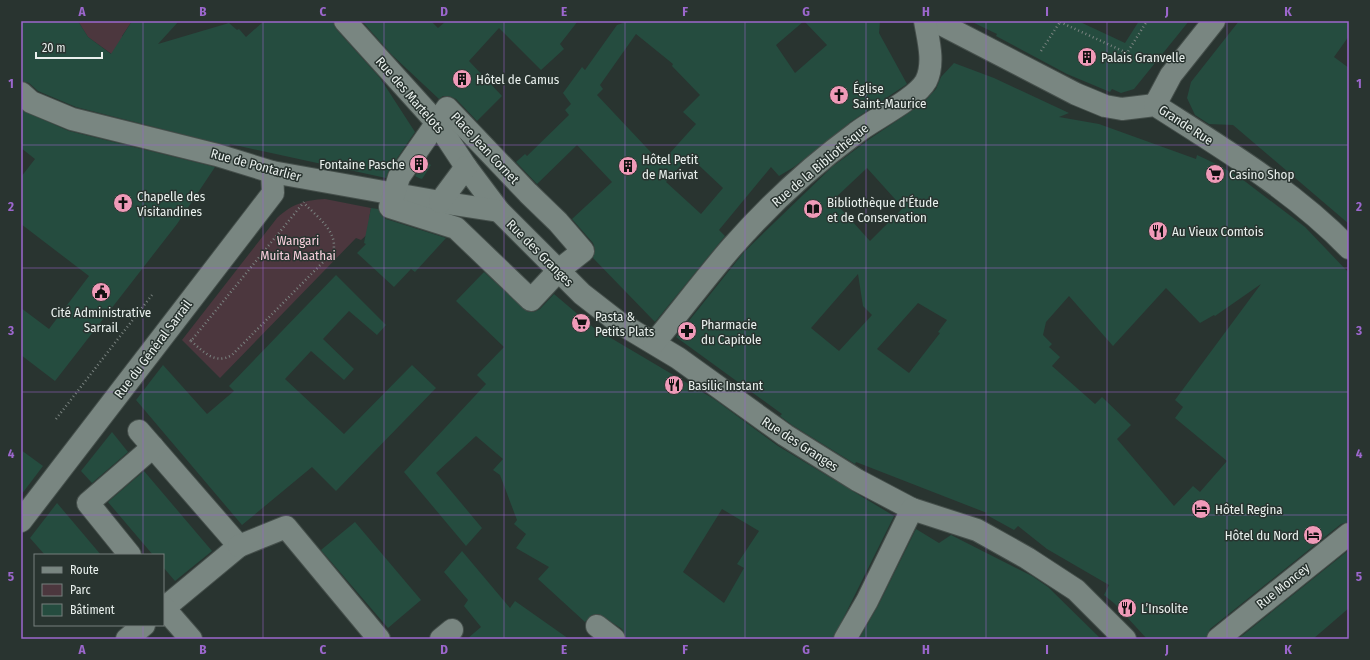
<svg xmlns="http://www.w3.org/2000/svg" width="1370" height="660" viewBox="0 0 1370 660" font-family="'Fira Sans Condensed',sans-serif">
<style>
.green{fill:#4c373e}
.building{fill:#254c3f;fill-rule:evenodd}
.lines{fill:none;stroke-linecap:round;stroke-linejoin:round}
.minor-casing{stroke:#454f4b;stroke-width:24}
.path{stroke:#7b8481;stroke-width:2.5;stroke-dasharray:1 3;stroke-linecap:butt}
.minor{stroke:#798681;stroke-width:22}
.grid{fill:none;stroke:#9c67cd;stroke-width:1;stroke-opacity:0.55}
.labels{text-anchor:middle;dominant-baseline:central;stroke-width:3;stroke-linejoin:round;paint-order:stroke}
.poi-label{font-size:13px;fill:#e9f0ed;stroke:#293430;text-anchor:start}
.street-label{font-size:13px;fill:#e9f0ed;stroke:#293430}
.park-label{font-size:13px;fill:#f7cfdc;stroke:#293430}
.neatline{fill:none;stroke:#9c67cd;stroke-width:1.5}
.grid-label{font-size:13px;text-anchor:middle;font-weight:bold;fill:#9c67cd}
</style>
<rect width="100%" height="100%" fill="#293430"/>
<g class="green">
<polygon points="78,21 132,21 122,36 131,42 120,60 88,37"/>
<path d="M325,199L371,208L369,219L381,222L361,240L356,238L220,378L182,340L277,218C292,204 305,200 325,199Z"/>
</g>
<g class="building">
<polygon points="21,21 78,21 88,37 111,54 132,21 179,21 158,44 229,23 237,30 239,29 246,37 264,21 333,21 336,29 380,78 415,132 389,170 386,178 230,144 229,146 76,107 38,91 29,83 21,81"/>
<polygon points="362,21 431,21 438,28 446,21 578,21 560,44 564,49 541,70 499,28 469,61 502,96 477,121 456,99 449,96 443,96 439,99 392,55"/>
<path d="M620,21H804L776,45L795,73L827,45L804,21H880L879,33L907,84L849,123L794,167L779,176L771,167L719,230L725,236L655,322L593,258L595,249L593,243L572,219L612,182L577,145L537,184L516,162L525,154L527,156L569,115L565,110L571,104L563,93L582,67L585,70L617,25L623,23ZM636,34L673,64L672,66L700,95L683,112L696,124L661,163L597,95L603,89L600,85ZM689,156L723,188L701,214L666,182Z"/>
<polygon points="970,21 1078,21 1125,43 1139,21 1189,21 1134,89 1121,93 1112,89 1110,92 1067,74 996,36 997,34"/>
<polygon points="1239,21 1349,21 1349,36 1334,57 1349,68 1349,224 1233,125 1209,124 1195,115 1187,98 1191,82"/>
<path d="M954,63L994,78L1069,113L1059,117L1099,124L1196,159L1197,155L1212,162L1238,176L1305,227L1349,273V522L1341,524L1210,629L1206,639H1147L1115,604L1104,595L1109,585L1047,549L1018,526L1014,530L985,514L987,513L856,462L855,464L792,425L780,416L782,414L676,337L744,252L832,167L871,138L922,104L936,89L941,77ZM867,168L903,208L870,241L833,200ZM858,274L863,306L872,315L839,351L811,328ZM1261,284L1175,400L1183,407L1175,418L1227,461L1200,492L1193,486L1174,506L1117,439L1131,425L1102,397L1095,404L1052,366L1060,357L1049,347L1052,344L1043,335L1046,322L1069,296L1113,346L1166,288L1200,323L1214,315L1215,316ZM918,303L947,320L938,332L940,333L909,373L877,349Z"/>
<polygon points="21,110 69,131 215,167 177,224 55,381 21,355 21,308 49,329 89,276 21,224 21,177 35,159 21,148"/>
<polygon points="427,159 425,161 431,165 422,179 419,178 415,176"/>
<polygon points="371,208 378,209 381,215 386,219 446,238 415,272 411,269 394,287 357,253 366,244 364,243"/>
<path d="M484,272L528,312H534L540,309L554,294L594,328L714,399L778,446L894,516L833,639H627L622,629L599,614L592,615L585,622L538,579L549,567L516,548L526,534L514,524L517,520L500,475L493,470L503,459L476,436L436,473L482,528L466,546L404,472L486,384L477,375L504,347L456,301ZM722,509L759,531L737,564L744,568L724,603L683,572Z"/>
<polygon points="336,275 386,325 377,335 349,311 323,339 354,369 344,380 311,351 285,379 344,434 412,365 436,388 336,491 312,467 242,525 136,400 163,365 207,414 234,391 229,386"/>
<polygon points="112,432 128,452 92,483 81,471"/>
<polygon points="21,450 43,466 21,495"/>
<polygon points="144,471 212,551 175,581 163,567 163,555 153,555 108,502"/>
<polygon points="57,503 101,555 45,555 30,538"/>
<polygon points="355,522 421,600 388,628 321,550"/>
<polygon points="916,529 939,543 951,535 1032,576 1048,587 1101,639 859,639 878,606"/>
<polygon points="1349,550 1349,608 1313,639 1238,639"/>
<polygon points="462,551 510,608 515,601 569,639 467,639 481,627 464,606 468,600 444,572"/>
</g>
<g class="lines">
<defs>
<g id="minor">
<polyline points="345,21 437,123 466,167 499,211 582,294 618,322 678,358 785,435 857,480 912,509 977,530 1027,558 1076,590 1125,639"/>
<path d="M935,21L1076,94L1105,106L1122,109L1155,105C1222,148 1293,190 1349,248"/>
<polyline points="21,93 31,102 72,119 217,155 272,172 440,202 499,211"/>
<polyline points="1155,105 1171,75 1214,21"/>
<polygon points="447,108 528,193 558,222 583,251 560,269 531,300 456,228 390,207 399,177"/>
<polyline points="440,202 466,167"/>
<path d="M654,343C680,312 705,278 732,247C769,205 811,166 856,133C874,119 916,99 926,81C935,63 928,39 925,21"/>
<polyline points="139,431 239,546 163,609"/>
<polyline points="21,521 273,193 272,172"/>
<polyline points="239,546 286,527 379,639"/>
<polyline points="130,555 88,503 153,447"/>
<polyline points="164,608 191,639"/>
<polyline points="597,626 614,639"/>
<polyline points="127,639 144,625"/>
<polyline points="441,639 452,630"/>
<polyline points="845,639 867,601 912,509"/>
<polyline points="1218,639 1349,534"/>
</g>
</defs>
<use href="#minor" class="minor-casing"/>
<g class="path">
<polyline points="1060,22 1127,53 1147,21"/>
<polyline points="1041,51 1060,22"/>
<polyline points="190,340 191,341 304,202"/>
<path d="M191,341C204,352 215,365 232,355L333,252C339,232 316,216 304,203"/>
<polyline points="56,419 152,295"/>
</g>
<use href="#minor" class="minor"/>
</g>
<path class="grid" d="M143,21V555M263,21V639M384,21V639M504,21V639M625,21V639M745,21V639M866,21V639M986,21V639M1107,21V639M1227,21V639M21,145H1349M21,268H1349M21,392H1349M21,515H1349M143,625V639"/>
<defs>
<symbol id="building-disc" viewBox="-11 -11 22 22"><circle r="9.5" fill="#ef9ab8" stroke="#293430"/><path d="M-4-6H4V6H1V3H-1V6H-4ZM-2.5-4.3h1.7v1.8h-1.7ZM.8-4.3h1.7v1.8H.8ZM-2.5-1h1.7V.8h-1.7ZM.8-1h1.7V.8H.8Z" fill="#111"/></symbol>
<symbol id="church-disc" viewBox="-11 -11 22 22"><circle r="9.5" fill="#ef9ab8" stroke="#293430"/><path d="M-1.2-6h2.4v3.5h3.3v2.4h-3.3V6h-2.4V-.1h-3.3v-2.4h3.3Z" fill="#111"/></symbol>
<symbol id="supermarket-disc" viewBox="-11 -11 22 22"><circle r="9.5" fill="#ef9ab8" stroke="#293430"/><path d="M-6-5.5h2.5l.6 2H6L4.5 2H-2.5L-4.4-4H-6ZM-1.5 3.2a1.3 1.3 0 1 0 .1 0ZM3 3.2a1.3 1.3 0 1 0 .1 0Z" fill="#111"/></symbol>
<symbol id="library-disc" viewBox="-11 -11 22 22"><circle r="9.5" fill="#ef9ab8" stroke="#293430"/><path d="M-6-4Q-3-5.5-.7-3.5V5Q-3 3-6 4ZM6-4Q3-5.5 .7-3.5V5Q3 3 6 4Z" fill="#111"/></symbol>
<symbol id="restaurant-disc" viewBox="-11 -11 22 22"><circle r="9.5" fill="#ef9ab8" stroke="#293430"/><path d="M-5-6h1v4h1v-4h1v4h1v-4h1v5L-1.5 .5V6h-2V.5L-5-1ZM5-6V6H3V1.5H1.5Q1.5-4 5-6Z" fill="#111"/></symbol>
<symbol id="civic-disc" viewBox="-11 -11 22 22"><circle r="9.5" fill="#ef9ab8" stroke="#293430"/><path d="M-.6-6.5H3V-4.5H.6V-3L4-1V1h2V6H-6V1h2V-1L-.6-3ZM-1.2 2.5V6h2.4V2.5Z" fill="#111"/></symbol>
<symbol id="pharmacy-disc" viewBox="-11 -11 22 22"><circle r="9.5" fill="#ef9ab8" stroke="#293430"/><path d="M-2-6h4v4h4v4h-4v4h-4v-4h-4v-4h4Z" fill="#111"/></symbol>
<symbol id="hotel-disc" viewBox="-11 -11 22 22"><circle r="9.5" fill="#ef9ab8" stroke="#293430"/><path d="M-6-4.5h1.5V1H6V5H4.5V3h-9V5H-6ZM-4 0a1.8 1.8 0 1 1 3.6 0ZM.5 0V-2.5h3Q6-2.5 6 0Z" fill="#111"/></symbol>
</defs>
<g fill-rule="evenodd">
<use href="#building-disc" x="1076" y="46" width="22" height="22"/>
<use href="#building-disc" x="451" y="68" width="22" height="22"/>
<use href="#church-disc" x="828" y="84" width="22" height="22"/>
<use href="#building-disc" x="408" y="153" width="22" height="22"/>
<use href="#building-disc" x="617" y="155" width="22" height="22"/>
<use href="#supermarket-disc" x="1204" y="163" width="22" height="22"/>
<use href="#church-disc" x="112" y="192" width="22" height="22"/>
<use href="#library-disc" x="802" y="198" width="22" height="22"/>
<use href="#restaurant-disc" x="1147" y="220" width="22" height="22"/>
<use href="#civic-disc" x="90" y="281" width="22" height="22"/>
<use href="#supermarket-disc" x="570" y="312" width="22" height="22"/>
<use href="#pharmacy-disc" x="676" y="320" width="22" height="22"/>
<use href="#restaurant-disc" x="663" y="374" width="22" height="22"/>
<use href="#hotel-disc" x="1190" y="498" width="22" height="22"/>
<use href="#hotel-disc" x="1302" y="524" width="22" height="22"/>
<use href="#restaurant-disc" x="1116" y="597" width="22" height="22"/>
</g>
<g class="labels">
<g class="poi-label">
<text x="1101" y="57">Palais Granvelle</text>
<text x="476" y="79">Hôtel de Camus</text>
<text x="853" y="88">Église<tspan x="853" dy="15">Saint-Maurice</tspan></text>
<text x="642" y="159">Hôtel Petit<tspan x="642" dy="15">de Marivat</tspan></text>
<text x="405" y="164" text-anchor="end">Fontaine Pasche</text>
<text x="1229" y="174">Casino Shop</text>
<text x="137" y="196">Chapelle des<tspan x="137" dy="15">Visitandines</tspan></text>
<text x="827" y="202">Bibliothèque d'Étude<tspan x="827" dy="15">et de Conservation</tspan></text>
<text x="1172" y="231">Au Vieux Comtois</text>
<text x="101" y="312" text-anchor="middle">Cité Administrative<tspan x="101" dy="15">Sarrail</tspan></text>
<text x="595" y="316">Pasta &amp;<tspan x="595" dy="15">Petits Plats</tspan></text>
<text x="701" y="324">Pharmacie<tspan x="701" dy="15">du Capitole</tspan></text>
<text x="688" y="385">Basilic Instant</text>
<text x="1215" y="509">Hôtel Regina</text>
<text x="1299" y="535" text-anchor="end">Hôtel du Nord</text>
<text x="1141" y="608">L’Insolite</text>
</g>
<g class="street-label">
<text transform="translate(410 95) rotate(49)">Rue des Martelots</text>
<text transform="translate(1186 125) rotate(33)">Grande Rue</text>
<text transform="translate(485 148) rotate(47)">Place Jean Cornet</text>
<text transform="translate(256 165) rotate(15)">Rue de Pontarlier</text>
<text transform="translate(820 165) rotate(-40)">Rue de la Bibliothèque</text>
<text transform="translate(540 253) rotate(45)">Rue des Granges</text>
<text transform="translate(153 349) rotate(-53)">Rue du Général Sarrail</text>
<text transform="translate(800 444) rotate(33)">Rue des Granges</text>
<text transform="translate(1283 586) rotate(-39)">Rue Moncey</text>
</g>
<g class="park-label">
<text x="298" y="240">Wangari<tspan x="298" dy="15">Muita Maathai</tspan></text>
</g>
</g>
<rect width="1370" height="660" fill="none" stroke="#293430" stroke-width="44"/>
<rect x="34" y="554" width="130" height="72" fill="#293430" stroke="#767f7c"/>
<rect x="42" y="567" width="20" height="6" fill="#798681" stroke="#767f7c"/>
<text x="70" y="574" font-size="12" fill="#e9f0ed">Route</text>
<rect x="42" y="584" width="20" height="12" fill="#4c373e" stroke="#767f7c"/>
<text x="70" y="594" font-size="12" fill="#e9f0ed">Parc</text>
<rect x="42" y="604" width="20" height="12" fill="#254c3f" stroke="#767f7c"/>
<text x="70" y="614" font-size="12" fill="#e9f0ed">Bâtiment</text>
<path d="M36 52v6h66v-6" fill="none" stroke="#e9f0ed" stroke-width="2"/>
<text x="42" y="52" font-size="12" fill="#e9f0ed" stroke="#293430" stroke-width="3" paint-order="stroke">20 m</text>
<rect x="22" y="22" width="1326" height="616" class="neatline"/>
<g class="grid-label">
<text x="82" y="16">A</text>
<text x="203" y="16">B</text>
<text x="323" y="16">C</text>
<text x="444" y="16">D</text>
<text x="564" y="16">E</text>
<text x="685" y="16">F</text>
<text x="806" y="16">G</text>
<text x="926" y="16">H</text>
<text x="1047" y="16">I</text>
<text x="1167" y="16">J</text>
<text x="1288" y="16">K</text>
<text x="11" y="88">1</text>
<text x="1359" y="88">1</text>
<text x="11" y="211">2</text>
<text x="1359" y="211">2</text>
<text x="11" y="335">3</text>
<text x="1359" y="335">3</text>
<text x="11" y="458">4</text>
<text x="1359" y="458">4</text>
<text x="11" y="581">5</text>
<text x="1359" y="581">5</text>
<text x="82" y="654">A</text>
<text x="203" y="654">B</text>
<text x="323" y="654">C</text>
<text x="444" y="654">D</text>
<text x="564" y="654">E</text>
<text x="685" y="654">F</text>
<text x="806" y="654">G</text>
<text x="926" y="654">H</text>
<text x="1047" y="654">I</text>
<text x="1167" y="654">J</text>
<text x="1288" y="654">K</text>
</g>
</svg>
